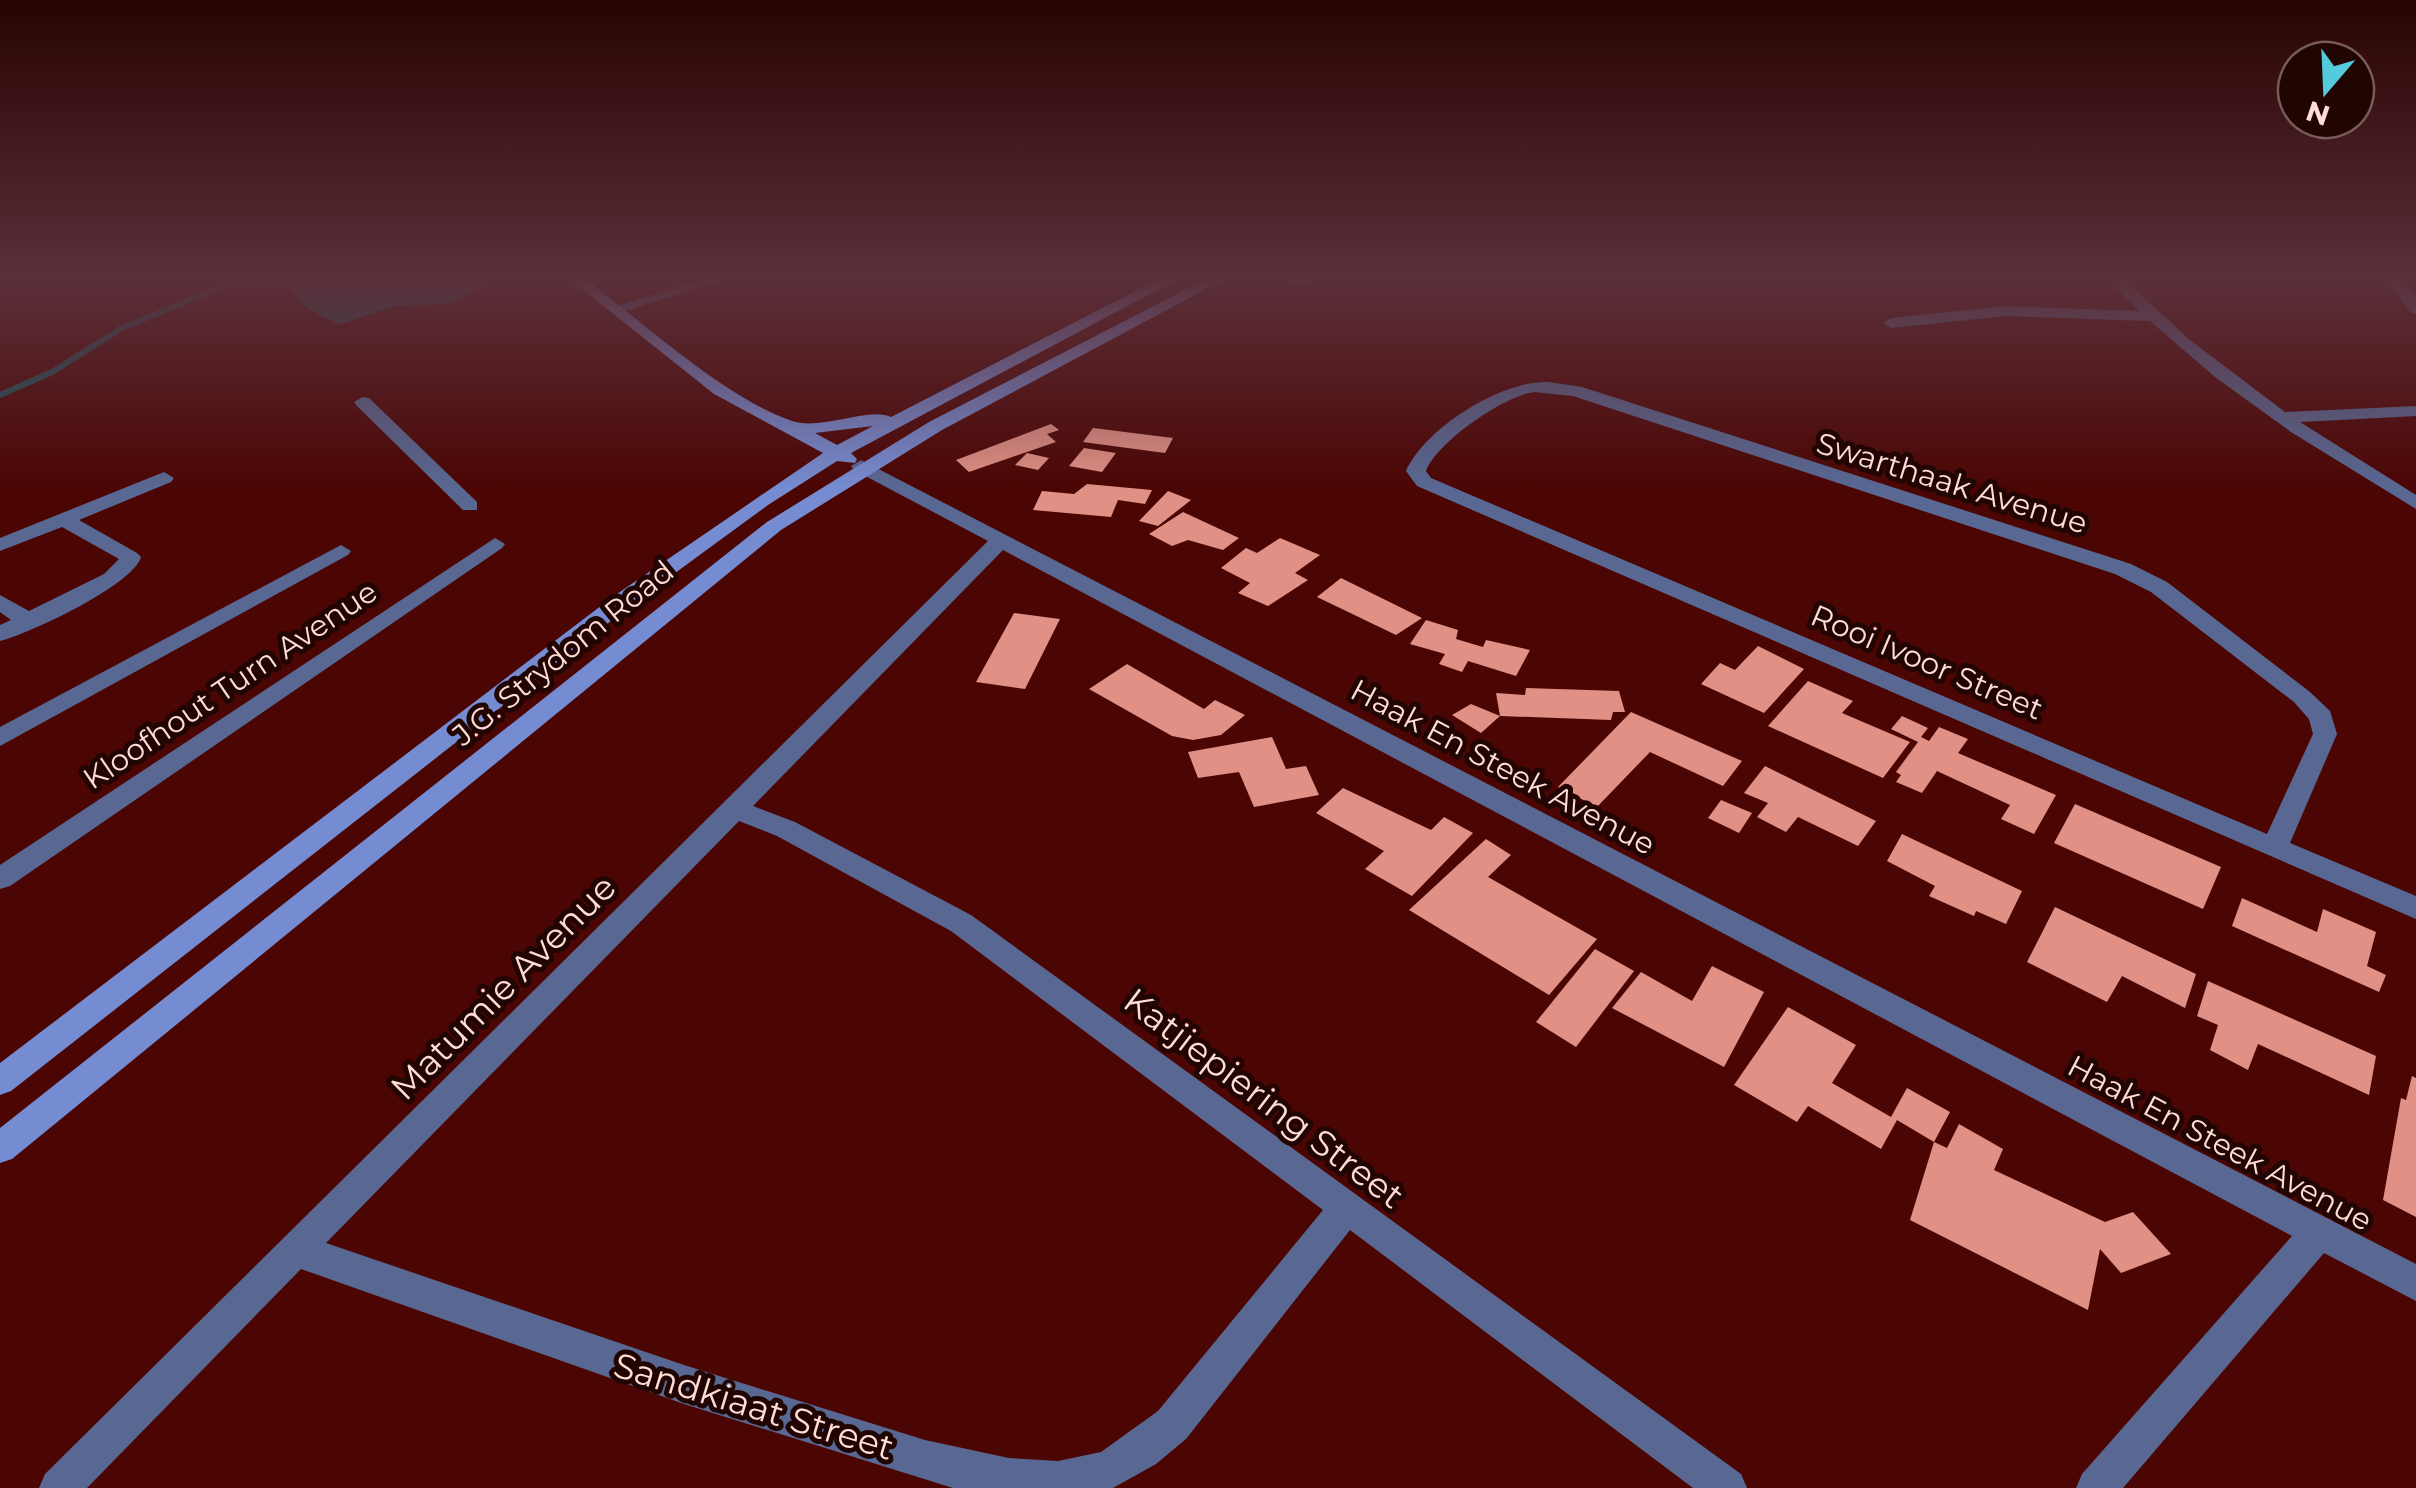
<svg xmlns="http://www.w3.org/2000/svg" width="2416" height="1488" viewBox="0 0 2416 1488" font-family="Montserrat,sans-serif">
<style>
.water{fill:#1a535c}
.lines{fill:none;stroke-linecap:round;stroke-linejoin:round}
.stream{stroke:#1a535c;stroke-width:6}
.building{fill:#e09085}
.street{fill:#586893;fill-rule:evenodd}
.secondary{fill:#758cd2;fill-rule:evenodd}
.labels{text-anchor:middle;dominant-baseline:central;stroke-width:10;stroke-linejoin:round;paint-order:stroke}
.street-label{font-size:30px;fill:#ffdcd6;stroke:#200503}
.near-street-label{font-size:35px;fill:#ffdcd6;stroke:#200503}
</style>
<rect width="100%" height="100%" fill="#4b0604"/>
<path class="water" d="M481,280L487,285L448,304L396,306L340,324C317,314 295,306 290,281Z"/>
<g class="lines">
<polyline class="stream" points="0,395 52,372 122,328 231,283 293,280"/>
</g>
<g class="building">
<polygon points="1051,424 1059,430 1047,434 1056,442 969,472 956,460"/>
<polygon points="1093,428 1173,438 1165,453 1083,442"/>
<polygon points="1084,448 1116,453 1102,472 1069,466"/>
<polygon points="1027,453 1049,458 1038,470 1015,465"/>
<polygon points="1087,484 1152,490 1145,504 1118,500 1111,517 1033,510 1042,491 1074,494"/>
<polygon points="1168,491 1191,500 1158,526 1139,521"/>
<polygon points="1183,512 1239,538 1223,550 1188,540 1172,546 1149,534"/>
<polygon points="1280,538 1320,555 1295,573 1308,580 1268,606 1238,593 1250,583 1221,568 1246,548 1257,553"/>
<polygon points="1341,578 1422,618 1396,635 1317,597"/>
<polygon points="1014,613 1060,619 1025,689 976,682"/>
<polygon points="1426,620 1458,630 1456,639 1483,647 1486,640 1530,650 1516,676 1468,661 1462,672 1439,664 1445,654 1410,644"/>
<polygon points="1758,646 1804,669 1764,713 1701,684 1720,663 1735,670"/>
<polygon points="1127,664 1204,709 1215,700 1245,715 1221,735 1193,740 1172,736 1089,689"/>
<polygon points="1808,681 1853,701 1842,713 1910,742 1883,778 1768,726"/>
<polygon points="1526,688 1619,691 1625,712 1613,712 1611,720 1500,716 1496,693 1525,695"/>
<polygon points="1471,704 1500,716 1481,733 1452,715"/>
<polygon points="1631,712 1742,761 1723,786 1650,752 1597,807 1558,787"/>
<polygon points="1902,716 1928,728 1921,737 1929,741 1939,727 1968,739 1958,753 2056,795 2034,834 2001,819 2010,805 1937,771 1922,793 1896,782 1901,775 1896,772 1918,742 1891,729"/>
<polygon points="1272,737 1286,769 1306,766 1319,795 1254,807 1239,772 1198,778 1188,752"/>
<polygon points="1765,766 1876,821 1858,846 1798,817 1786,832 1757,817 1768,803 1744,793"/>
<polygon points="1343,788 1431,830 1444,817 1473,833 1412,896 1365,869 1384,851 1316,813"/>
<polygon points="1721,800 1752,813 1739,833 1708,818"/>
<polygon points="2075,804 2221,867 2203,909 2054,843"/>
<polygon points="1902,834 2022,891 2006,924 1976,911 1974,916 1929,896 1935,886 1887,861"/>
<polygon points="1486,839 1511,855 1488,877 1597,939 1549,995 1409,910"/>
<polygon points="2242,898 2317,932 2323,909 2376,932 2367,966 2386,975 2379,992 2232,926"/>
<polygon points="2055,907 2196,974 2185,1008 2122,976 2107,1002 2027,962"/>
<polygon points="1595,949 1634,971 1576,1047 1536,1022"/>
<polygon points="1712,966 1764,992 1724,1067 1612,1008 1641,972 1692,1001"/>
<polygon points="2208,981 2376,1056 2369,1095 2258,1044 2248,1070 2210,1050 2218,1025 2197,1016"/>
<polygon points="1788,1007 1856,1045 1832,1083 1891,1117 1907,1088 1950,1112 1934,1142 1897,1120 1881,1149 1808,1106 1797,1122 1734,1085"/>
<polygon points="2412,1076 2416,1078 2416,1217 2383,1200 2401,1098 2406,1100"/>
<polygon points="1959,1124 2003,1149 1994,1170 2105,1222 2133,1212 2171,1254 2121,1273 2100,1249 2088,1310 1910,1220 1934,1142 1947,1148"/>
</g>
<g class="lines">
<g class="street">
<polygon points="700,280 724,280 621,312 607,309"/>
<polygon points="1287,280 1318,280 1294,286"/>
<polygon points="2109,280 2125,280 2190,340 2285,412 2416,406 2416,416 2300,422 2416,495 2416,509 2291,432 2215,377 2150,321 2006,316 1891,328 1883,323 1891,318 2006,306 2139,311"/>
<polygon points="2388,280 2403,280 2416,298 2416,314 2410,312"/>
<path d="M1548,382L1582,387L2131,564L2167,582L2310,692L2330,711L2337,734L2290,843L2416,896V919L1417,486L1406,471C1425,428 1502,380 1548,382ZM1534,392L1573,396L2115,574L2151,592L2294,702L2309,719L2313,734L2267,834L1431,478L1426,471C1437,442 1504,396 1534,392Z"/>
<polygon points="363,397 369,398 477,502 477,510 463,510 357,406 354,402"/>
<path d="M861,460L2416,1264V1301L2324,1253L2123,1488H2076L2082,1474L2292,1236L1003,550L753,806L795,822L971,915L1741,1474L1747,1488H1693L1350,1230L1186,1439L1156,1464L1113,1488H953L684,1404L301,1269L87,1488H39L45,1474L988,541L854,470L851,466ZM739,821L777,836L951,931L1323,1210L1158,1411L1101,1452L1058,1461L1009,1458L925,1440L684,1365L326,1243Z"/>
<path d="M164,472L174,478L171,482L79,520L137,553L141,557C133,585 29,634 0,641V625L11,620L0,612V595L29,611L104,574L119,559L62,527L0,551V538Z"/>
<polygon points="495,538 505,544 502,548 10,886 0,889 0,865"/>
<polygon points="341,545 351,551 348,555 0,746 0,727"/>
</g>
<g class="secondary">
<path d="M571,280H587C642,322 728,400 792,421C821,431 869,406 891,417L1157,280H1176L851,453L857,459L855,463L837,461L768,505L630,606L11,1091L0,1095V1063L614,596L823,453L714,394ZM873,426L837,445L815,433Z"/>
<polygon points="1204,280 1223,280 942,430 781,530 12,1159 0,1163 0,1128 767,522 929,422"/>
</g>
</g>
<linearGradient id="sky" x2="0" y2="1"><stop stop-color="#290302"/><stop offset="0.57" stop-color="#5b303a"/><stop offset="1" stop-color="#5b303a" stop-opacity="0"/></linearGradient>
<rect width="2416" height="488" fill="url(#sky)"/>
<g class="labels">
<g class="street-label">
<text transform="translate(1952 483) rotate(17)">Swarthaak Avenue</text>
<text transform="translate(563 653) rotate(-39)">J.G. Strydom Road</text>
<text transform="translate(1927 662) rotate(23)">Rooi Ivoor Street</text>
<text transform="translate(230 685) rotate(-34)">Kloofhout Turn Avenue</text>
<text transform="translate(1503 767) rotate(28)">Haak En Steek Avenue</text>
<text transform="translate(2220 1143) rotate(28)">Haak En Steek Avenue</text>
</g>
<g class="near-street-label">
<text transform="translate(503 987) rotate(-45)">Matumie Avenue</text>
<text transform="translate(1264 1098) rotate(37)">Katjiepiering Street</text>
<text transform="translate(754 1406) rotate(17)">Sandkiaat Street</text>
</g>
</g>
<g transform="translate(2326 90) rotate(199)"><circle r="48" fill="#200503" stroke="#795b57" stroke-width="2.5"/>
<path d="M0-8L18 38L0 25L-18 38Z" fill="#54cadc"/>
<text y="-15" font-size="28" font-weight="bold" text-anchor="middle" fill="#ffdcd6">N</text>
</g>
</svg>
